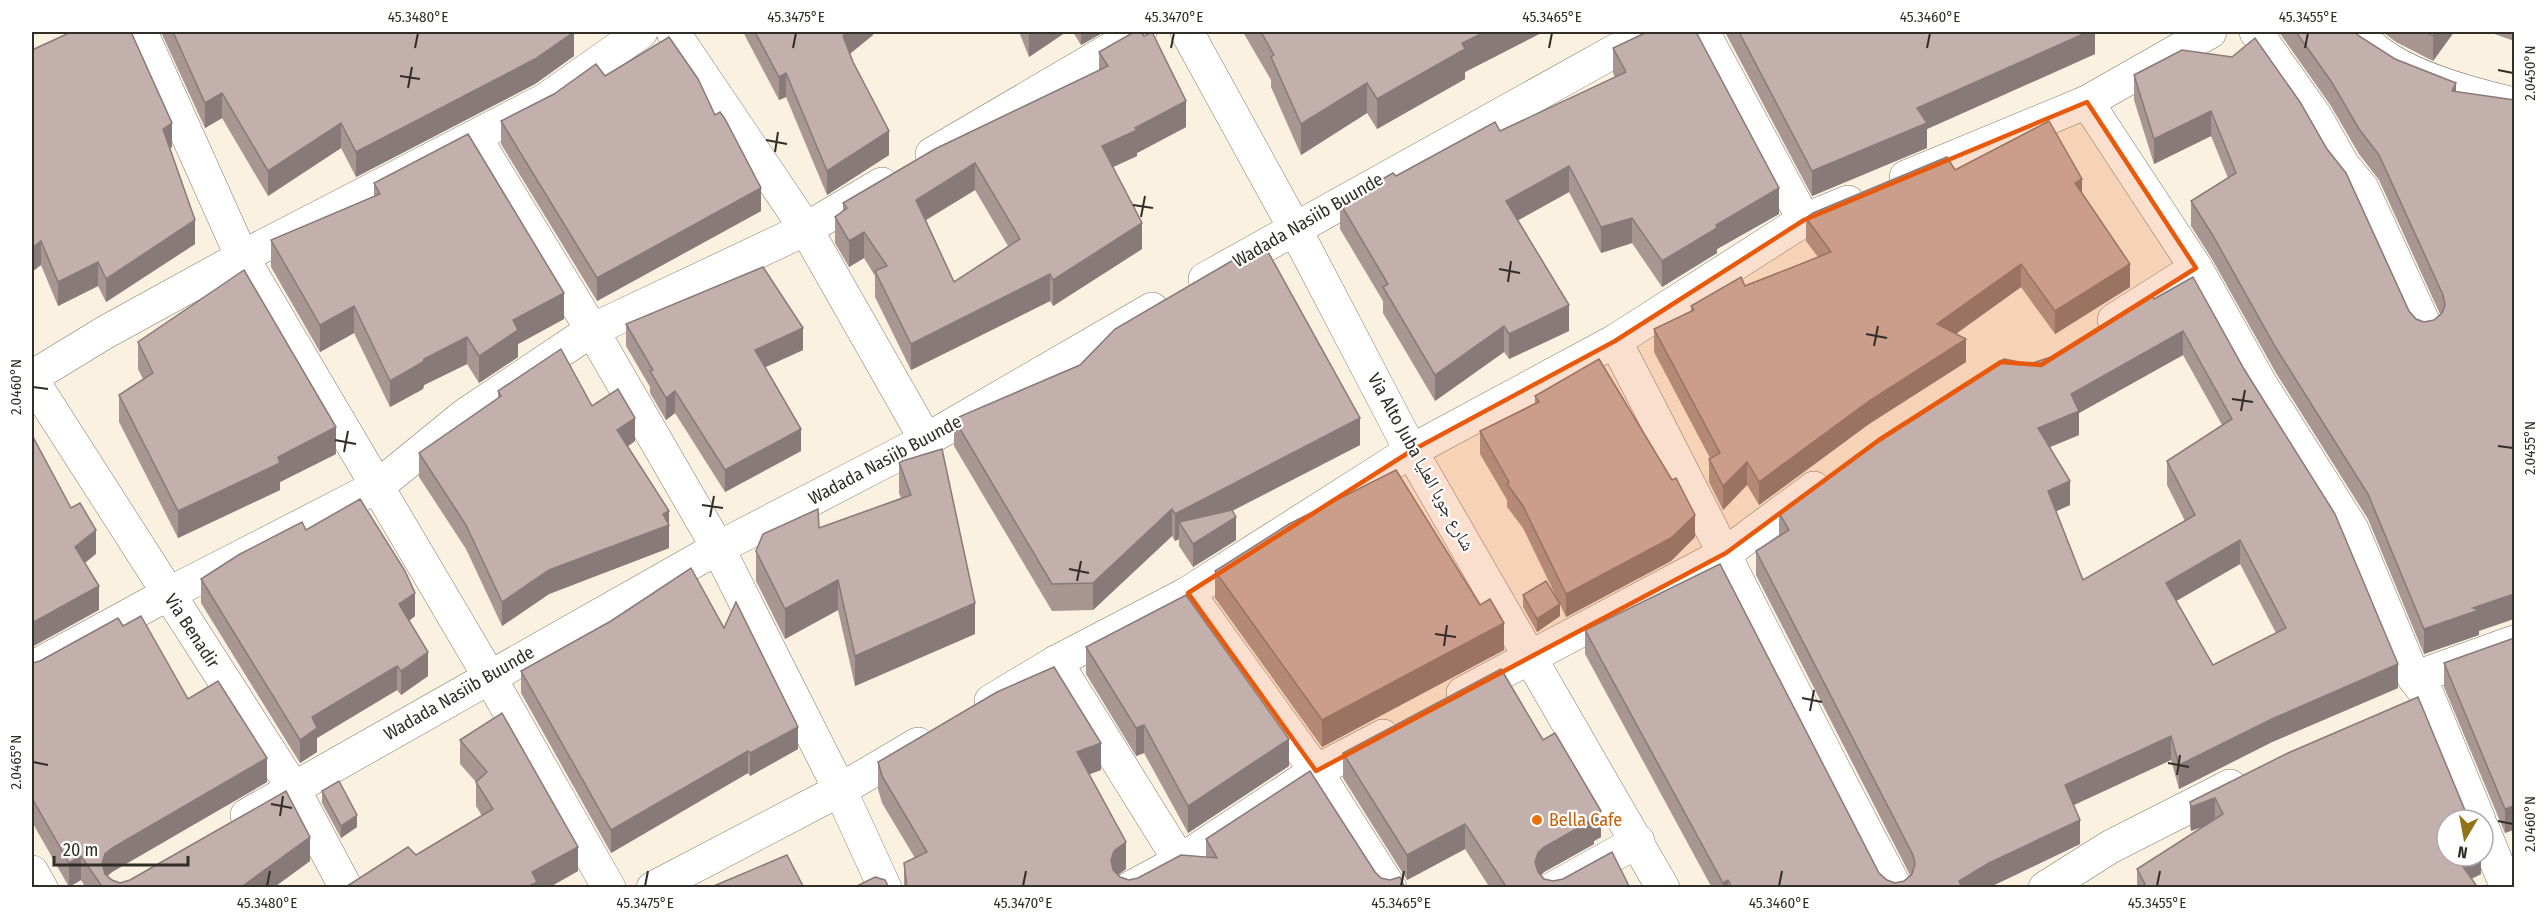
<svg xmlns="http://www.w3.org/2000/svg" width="2546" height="919" viewBox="0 0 2546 919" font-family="'Fira Sans Condensed','Noto Naskh Arabic',sans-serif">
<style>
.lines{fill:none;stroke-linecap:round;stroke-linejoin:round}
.minor-casing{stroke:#827a6c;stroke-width:34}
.minor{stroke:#fff;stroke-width:33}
.wall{fill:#a89693;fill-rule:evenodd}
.shaded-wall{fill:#887a78}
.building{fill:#c3afab;stroke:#887a78;stroke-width:1.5;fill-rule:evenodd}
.marked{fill:#e8590c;fill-opacity:0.2;stroke:#e8590c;stroke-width:4.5;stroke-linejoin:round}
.ticks{fill:none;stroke:#312d27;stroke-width:2}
.food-dot{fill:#e8710a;stroke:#fff;stroke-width:2}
.labels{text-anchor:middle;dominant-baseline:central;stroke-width:4.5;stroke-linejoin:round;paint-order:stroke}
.street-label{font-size:18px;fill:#312d27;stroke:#fff}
.food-label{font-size:18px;fill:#c56008;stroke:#fff;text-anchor:start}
.neatline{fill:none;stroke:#312d27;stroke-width:2}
.ticks-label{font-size:15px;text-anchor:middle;fill:#312d27}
</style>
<rect width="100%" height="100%" fill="#fbf1e1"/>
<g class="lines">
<defs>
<g id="minor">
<polyline points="141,32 242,257 489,676 609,888"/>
<polyline points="673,32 806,229 926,440"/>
<polyline points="1187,32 1294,227 1411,451 1663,888"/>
<polyline points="1703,32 1804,220"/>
<polyline points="2256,32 2316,117 2343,165 2362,188 2426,328"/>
<path d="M2362,32C2365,37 2367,44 2372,47C2406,77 2471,94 2514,104"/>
<polyline points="2087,102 2196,268 2260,383 2352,529 2414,678 2428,696 2479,820"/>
<polyline points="476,139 592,330 718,548 840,790 885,888"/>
<polyline points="932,154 1140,32"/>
<polyline points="1906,177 2087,102 2210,32"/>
<polyline points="1205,279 1649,32"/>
<polyline points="2114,320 2196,268"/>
<path d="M1615,341C1710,522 1799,707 1896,888"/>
<polyline points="32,377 104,333 242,257 545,100 641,32"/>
<polyline points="32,380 293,788 346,888"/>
<polyline points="1188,593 1316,771 1390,888"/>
<polyline points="1056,662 1180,861"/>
<polyline points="32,668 168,594 378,486 465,415 592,330 806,229 882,184"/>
<polyline points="2414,678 2514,642"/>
<polyline points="1463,693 1726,553 1814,488"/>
<polyline points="991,701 1056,662 1188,593 1411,451 1615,341 1804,220 1848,202"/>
<polyline points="247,815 718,548 926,440 1152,309"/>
<polyline points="2483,829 2507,888"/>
<polyline points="32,872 41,888"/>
<polyline points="653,888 840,790 918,744"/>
<polyline points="1130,888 1180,861 1316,771 1383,736"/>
<polyline points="1554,888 1638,841"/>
<polyline points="2045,888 2110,847 2230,786"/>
</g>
</defs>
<use href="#minor" class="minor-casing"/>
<use href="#minor" class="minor"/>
</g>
<g class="wall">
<polygon points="161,32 574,32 574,56 535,84 356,177 341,148 268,196 222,118 205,128"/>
<polygon points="743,32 873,32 873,35 850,54 889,155 827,195 786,97 779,100"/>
<polygon points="1019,32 1066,32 1029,57"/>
<polygon points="1073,32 1104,32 1081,45"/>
<polygon points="1243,32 1543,32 1465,72 1465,79 1377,129 1367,113 1301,155 1271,87 1271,80"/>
<polygon points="1725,32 2095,32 2095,54 1927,129 1927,148 1812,196"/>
<polygon points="2279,32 2354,32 2359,36 2395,59 2456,91 2479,635 2424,654 2368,519 2276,373 2212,259 2191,226 2191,201 2228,178 2211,136 2154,164 2134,100 2134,75 2182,50 2416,319 2424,322 2434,320 2440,314 2379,180 2359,154 2331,106"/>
<polygon points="2383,32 2454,32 2433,61 2396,42"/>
<polygon points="2489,32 2514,32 2514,41"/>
<polygon points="1613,48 1779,214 1717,249 1717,253 1662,287 1632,243 1601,253 1569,192 1518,220 1569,331 1509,359 1504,352 1435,401 1383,313 1383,301 1340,229 1340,203 1396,176 1500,131 1615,77 1613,73"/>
<polygon points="32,50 172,147 170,148 195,244 106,302 98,286 58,306 41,265"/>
<path d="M1099,52L1186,127L1137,153V156L1113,167L1142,249L1053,306L1050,301L911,370L875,297V276L864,258L849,267L835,243V217L843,211V203L1099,70ZM975,190L1008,246L954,282L926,220Z"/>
<polygon points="605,76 761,211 597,301 501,144 501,121"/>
<polygon points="1955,170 2082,193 2130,287 2055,334 2021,287 1956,334 1966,362 1869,424 1759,505 1747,485 1723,510 1709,482 1709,459 1710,458 1654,352 1654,329 1691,311 1691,306 1818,257 1806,241 1806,218"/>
<polygon points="374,183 564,319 518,344 518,357 479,383 467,364 424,385 423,389 390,407 354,333 320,352 271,267 271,240 374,196"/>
<path d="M2193,277L2398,688L2272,742L2179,789L2171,760L2074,805L2080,844L1988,888H1712L1585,654V630L1879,873L1887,880L1895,883L1904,881L1910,875L1756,575V551L1779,537V513L2030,364L2051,357ZM2183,355L2222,425L2167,461V485L2185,521L2083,580L2056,511L2070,505L2050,447L2079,435V413ZM2240,564L2276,633L2213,665L2176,601Z"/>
<polygon points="626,324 803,350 765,367 801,451 725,492 675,413 666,420 650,393 650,387 626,346"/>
<polygon points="138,342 336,454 280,482 280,490 178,538 119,422 119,395 143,379 138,369"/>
<polygon points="498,391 592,406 635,441 628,446 669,511 669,548 549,594 502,626 466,549 419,477 419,453 498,398"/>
<polygon points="1535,396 1695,537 1671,561 1566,617 1523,528 1507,507 1507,500 1480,454 1480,431 1535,403"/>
<polygon points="954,419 1360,445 1232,511 1236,540 1193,567 1179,546 1179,539 1175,541 1172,536 1093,610 1052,611 954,446"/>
<polygon points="899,462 975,634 855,686 838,610 785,639 756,581 756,551 901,498 899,493"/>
<polygon points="306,530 415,616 409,621 428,676 401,695 397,690 317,738 317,752 300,763 201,603 201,579"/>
<polygon points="1215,571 1504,650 1322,747 1215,598"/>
<polygon points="1523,595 1560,616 1537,632 1523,607"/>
<polygon points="123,626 188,699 267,782 112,872 107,876 112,880 120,883 310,861 273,888 86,888 81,880 69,887 32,822 32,663 40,661"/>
<polygon points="724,628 798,749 750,776 748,773 611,853 521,693 521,671"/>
<polygon points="2514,638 2505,833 2444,687 2444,663"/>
<polygon points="1086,647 1289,766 1188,833 1144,753 1136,756 1086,674"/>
<polygon points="460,740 578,871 548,888 344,888 416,855 482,816 476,806 476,782 460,764"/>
<polygon points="1543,740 1601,837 1594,841 1594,844 1544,872 1541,875 1544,879 1553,881 1630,888 1490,888 1465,849 1407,880 1343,778 1343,753"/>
<polygon points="2288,753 2481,856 2481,874 2471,879 2476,888 2137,888 2137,869 2205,825 2191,831 2190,826 2190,802"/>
<polygon points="878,762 1101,770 1089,774 1126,869 1118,875 1120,877 1129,880 1138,878 1206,857 1206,839 1375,872 1381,878 1405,888 904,888 904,863 915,858 882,803 878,789"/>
<polygon points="322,791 357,827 341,838 322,803"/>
</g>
<g class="shaded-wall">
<polygon points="574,32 574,56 535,84 356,177 356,152"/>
<polygon points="848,32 873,32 873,35 843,59 843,36"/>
<polygon points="1032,32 1066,32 1029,57 1029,34"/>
<polygon points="1081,32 1104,32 1081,45"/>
<polygon points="1485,32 1543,32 1465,72 1465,79 1377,129 1377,99 1462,43"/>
<polygon points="2088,32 2095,32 2095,54 1927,129 1927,148 1812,196 1812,171 1917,108"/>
<polygon points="2436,32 2454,32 2433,61 2433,36"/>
<polygon points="786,73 786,97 779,100 779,77"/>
<polygon points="1367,83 1367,113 1301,155 1301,124"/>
<polygon points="2456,83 2456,108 2452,91"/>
<polygon points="222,93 222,118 205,128 205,103"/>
<polygon points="1186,101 1186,127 1137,153 1137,156 1102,172 1102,146"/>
<polygon points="2211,111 2211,136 2154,164 2154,139"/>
<polygon points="172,123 172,147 163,152 163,129"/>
<polygon points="341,123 341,148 268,196 268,171"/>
<polygon points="889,131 889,155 827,195 827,171"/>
<polygon points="975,163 975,190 916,226 916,200"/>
<polygon points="1569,166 1569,192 1506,227 1506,201"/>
<polygon points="2082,179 2082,202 2075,183"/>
<polygon points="761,188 761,211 597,301 597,278"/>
<polygon points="1779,188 1779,214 1717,249 1717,253 1662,287 1662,261 1716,225"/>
<polygon points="1632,218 1632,243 1601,253 1601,227"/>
<polygon points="195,220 195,244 106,302 106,279"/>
<polygon points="1142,223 1142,249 1053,306 1053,280"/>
<polygon points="864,232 864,258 849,267 849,241"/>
<polygon points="41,241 41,265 32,272 32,248"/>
<polygon points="98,262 98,286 58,306 58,282"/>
<polygon points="2021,264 2021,287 1937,347 1937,324"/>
<polygon points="2130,264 2130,287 2055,334 2055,311"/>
<polygon points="1050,274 1050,301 911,370 911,344"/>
<polygon points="564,293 564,319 518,344 518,357 479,383 479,356 513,320"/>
<polygon points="1569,305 1569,331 1509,359 1509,334"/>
<polygon points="354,306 354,333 320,352 320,325"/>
<polygon points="1504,326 1504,352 1435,401 1435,375"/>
<polygon points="803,328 803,350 755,372 755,350"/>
<polygon points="2183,331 2183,355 2079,413 2079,435 2038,452 2038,428 2071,394"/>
<polygon points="467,337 467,364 424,385 423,389 390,407 390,381 424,359"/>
<polygon points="1966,339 1966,362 1869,424 1759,505 1759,482 1869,401"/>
<polygon points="675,391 675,413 666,420 666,398"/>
<polygon points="635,418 635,441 617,454 617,430"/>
<polygon points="1360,418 1360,445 1187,534 1179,522 1179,539 1175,541 1175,514"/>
<polygon points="336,427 336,454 280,482 280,490 178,538 178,511 278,457"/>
<polygon points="801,429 801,451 725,492 725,470"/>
<polygon points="1747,462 1747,485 1723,510 1723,486"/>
<polygon points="2070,481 2070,505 2048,515 2048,491"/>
<polygon points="1172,509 1172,536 1093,610 1093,583"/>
<polygon points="669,511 669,548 549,594 502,626 502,602 549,570"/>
<polygon points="1695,515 1695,537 1671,561 1566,617 1566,594"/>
<polygon points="1236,517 1236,540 1193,567 1193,544"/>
<polygon points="96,530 96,554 75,571 75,547"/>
<polygon points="2240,540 2240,564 2166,607 2166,583"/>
<polygon points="838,580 838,610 785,639 785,609"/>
<polygon points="99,586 99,610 32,647 32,623"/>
<polygon points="415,593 415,616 399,628 399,604"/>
<polygon points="2514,594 2514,619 2479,631 2479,635 2424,654 2424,629 2473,608"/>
<polygon points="975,603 975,634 855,686 855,656"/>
<polygon points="1560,604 1560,616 1537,632 1537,619"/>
<polygon points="1504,623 1504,650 1322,747 1322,720"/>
<polygon points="428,652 428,676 401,695 401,671"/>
<polygon points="2398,664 2398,688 2272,742 2179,789 2179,765 2272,719"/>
<polygon points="397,666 397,690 317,738 317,752 300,763 300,740 312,717"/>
<polygon points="1144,725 1144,753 1136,756 1136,728"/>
<polygon points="798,727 798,749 750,776 750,753"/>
<polygon points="2171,736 2171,760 2065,809 2065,785"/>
<polygon points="1289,739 1289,766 1188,833 1188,806"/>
<polygon points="1101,743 1101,770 1077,779 1077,752"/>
<polygon points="748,751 748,773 611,853 611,830"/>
<polygon points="267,758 267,782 112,872 105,878 102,863 105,854 112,848"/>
<polygon points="2215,798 2215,822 2191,831 2191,807"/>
<polygon points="2514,806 2514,830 2505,833 2505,809"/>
<polygon points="1601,811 1601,837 1594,841 1594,844 1544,872 1538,878 1535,862 1538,853 1544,847"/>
<polygon points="357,815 357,827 341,838 341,826"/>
<polygon points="2080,820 2080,844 1988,888 1959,888 1959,881 1989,863"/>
<polygon points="1465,824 1465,849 1407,880 1407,855"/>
<polygon points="310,837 310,861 273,888 240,888"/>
<polygon points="1126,842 1126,869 1114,878 1111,860 1114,851"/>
<polygon points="578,847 578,871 548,888 525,888 532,872"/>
<polygon points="81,856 81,880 69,887 69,863"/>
<polygon points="2470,856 2481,856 2481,874 2459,885 2459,861"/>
<polygon points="1728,880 1728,888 1723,888 1723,883"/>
</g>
<g class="building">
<polygon points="71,32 131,32 172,123 163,129 195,220 106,279 98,262 58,282 41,241 32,248 32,50"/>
<polygon points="173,32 574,32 535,59 356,152 341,123 268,171 222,93 205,103"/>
<polygon points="755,32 848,32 843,36 853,62 889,131 827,171 786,73 779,77"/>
<path d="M1134,32H1141L1144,36L1152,32L1186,101L1135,128L1137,130L1102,146L1142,223L1053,280L1050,274L911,344L875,271L887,266L864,232L849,241L835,217L847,208L843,203L935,149L1108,66L1099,52ZM975,163L1020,239L954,282L916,200Z"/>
<polygon points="1261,32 1485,32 1462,43 1465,49 1377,99 1367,83 1301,124 1271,57 1274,55"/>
<polygon points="1647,32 1696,32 1779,188 1716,225 1717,228 1662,261 1632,218 1601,227 1569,166 1506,201 1569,305 1509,334 1504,326 1435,375 1383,287 1388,284 1340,203 1393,173 1396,176 1495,122 1500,131 1626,72 1613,48"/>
<polygon points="1739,32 2088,32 1917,108 1927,123 1812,171"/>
<polygon points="2296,32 2354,32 2359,36 2395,59 2456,83 2452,91 2514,100 2514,594 2473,608 2479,610 2424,629 2368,494 2276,348 2212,234 2191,201 2236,173 2211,111 2154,139 2134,75 2182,50 2232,57 2255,38 2300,102 2327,149 2346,173 2409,311 2416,319 2424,322 2434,320 2442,313 2445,305 2443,295 2379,155 2359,129 2331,81"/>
<polygon points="2425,32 2436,32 2433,36"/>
<polygon points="669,37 698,79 715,115 720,112 725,119 761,188 597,278 501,121 554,94 596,64 605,76"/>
<polygon points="2049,121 2082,179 2075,183 2130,264 2055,311 2021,264 1937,324 1966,339 1869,401 1759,482 1747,462 1723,486 1709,459 1720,453 1654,329 1694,310 1691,306 1741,277 1745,286 1831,252 1806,218 1813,213 1947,157 1955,170"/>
<polygon points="468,134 564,293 513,320 518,330 479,356 467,337 424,359 423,362 390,381 354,306 320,325 271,240 380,194 374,183"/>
<polygon points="1267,250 1360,418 1175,514 1172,509 1093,583 1052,584 954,419 1080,365 1115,329 1235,259"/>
<polygon points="763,267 803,328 755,350 801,429 725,470 675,391 666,398 650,371 653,370 626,324"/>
<polygon points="244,270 336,427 278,457 280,463 178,511 119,395 153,373 138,342"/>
<path d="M2193,277L2244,369L2335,514L2398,664L2272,719L2179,765L2171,736L2065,785L2080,820L1989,863L1959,881L1962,888H1732L1728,880L1723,883L1585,630L1720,564L1879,873L1887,880L1895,883L1904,881L1912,874L1915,864L1913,855L1756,551L1789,530L1779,513L1890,432L2004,359L2030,364L2051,357L2151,295L2154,299ZM2183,331L2232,419L2167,461L2195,515L2083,580L2048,491L2070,481L2038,428L2079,411L2071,394ZM2240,540L2286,628L2213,665L2166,583Z"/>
<polygon points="561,349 592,406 618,389 635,418 617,430 669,511 663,514 669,525 549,570 502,602 466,525 419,453 501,396 498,391"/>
<polygon points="1599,359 1672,480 1676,478 1695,515 1671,538 1566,594 1523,506 1507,484 1509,482 1480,431 1539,402 1535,396"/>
<polygon points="32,435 71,508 80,503 96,530 75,547 99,586 32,623"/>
<polygon points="942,449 975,603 855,656 838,580 785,609 756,551 763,534 818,509 819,528 911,495 899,462"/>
<polygon points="1396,470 1480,605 1490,599 1504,623 1322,720 1215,571 1289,524"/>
<polygon points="360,499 405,571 415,593 399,604 428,652 401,671 397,666 312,717 317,728 300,740 201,579 240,554 302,522 306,530"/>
<polygon points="1232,510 1236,517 1193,544 1179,522"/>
<polygon points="691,568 724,628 736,602 798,727 750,753 748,751 611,830 521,671 611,621"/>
<polygon points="1546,581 1560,604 1537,619 1523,595"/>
<polygon points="1186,595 1289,739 1188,806 1144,725 1136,728 1086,647"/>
<polygon points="141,616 188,699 218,681 267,758 112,848 105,854 102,863 105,874 112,880 120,883 130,880 286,791 310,837 240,888 103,888 81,856 69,863 32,798 32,663 40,661 118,618 123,626"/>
<polygon points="2514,638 2514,806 2505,809 2444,663"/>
<polygon points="1054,667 1101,743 1077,752 1126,842 1114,851 1111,860 1113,870 1120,877 1129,880 1138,878 1181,855 1217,858 1206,839 1310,771 1375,872 1381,878 1390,880 1400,877 1405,888 907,888 904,863 927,852 882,776 878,762 997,692"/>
<polygon points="1501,669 1543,740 1555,733 1601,811 1593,816 1594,819 1544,847 1538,853 1535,862 1538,872 1544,879 1553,881 1563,879 1612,852 1630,888 1507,888 1465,824 1407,855 1343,753"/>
<polygon points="2418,697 2469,820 2447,820 2447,856 2470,856 2459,861 2476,885 2472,888 2139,888 2145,884 2137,869 2223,814 2215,798 2191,807 2190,802 2288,753"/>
<polygon points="502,713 578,847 532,872 537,882 525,888 344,888 408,847 416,855 493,809 476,782 487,772 460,740"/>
<polygon points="339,781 357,815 341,826 322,791"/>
<polygon points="787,855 804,888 709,888"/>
<polygon points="875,877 885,880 889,888 853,888"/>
</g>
<path class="marked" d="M2087,102L2196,268L2041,365L2001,362L1879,440L1726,553L1316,771L1188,593L1411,451L1615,341L1804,220Z"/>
<path class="ticks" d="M415,48L418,33M793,48L796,33M1171,48L1174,33M1549,48L1552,33M1927,48L1930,33M2305,48L2308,33M2498,70L2513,73M400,76L420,79M408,88L412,67M766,140L787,144M775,152L778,132M1133,205L1153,208M1141,217L1145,196M1499,269L1520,273M1508,282L1511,261M1866,334L1887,338M1874,346L1878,326M33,387L48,389M2232,399L2253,402M2241,411L2245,390M335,440L356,444M2498,446L2513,448M344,452L348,431M702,505L723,508M710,517L714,496M1069,569L1089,573M1077,581L1081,561M1435,634L1456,637M1444,646L1447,625M1802,698L1822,702M1810,711L1814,690M33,762L48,765M2168,763L2189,767M2177,775L2180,755M271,804L292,808M280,816L283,796M2498,821L2513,824M267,886L270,871M645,886L648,871M1023,886L1026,871M1401,886L1404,871M1779,886L1782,871M2157,886L2160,871"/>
<circle class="food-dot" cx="1537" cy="820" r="6"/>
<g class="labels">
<g class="street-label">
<text transform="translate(1308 220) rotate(-30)">Wadada Nasiib Buunde</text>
<text transform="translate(885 460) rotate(-28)">Wadada Nasiib Buunde</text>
<text transform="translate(1421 462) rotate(61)">Via Alto Juba شارع جوبا العليا</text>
<text transform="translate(192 631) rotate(57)">Via Benadir</text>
<text transform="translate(459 693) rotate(-30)">Wadada Nasiib Buunde</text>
</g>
<g class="food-label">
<text x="1549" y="820">Bella Cafe</text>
</g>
</g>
<rect width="2546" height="919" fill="none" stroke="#ffffff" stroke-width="66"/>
<g transform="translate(2465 838) rotate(190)"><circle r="28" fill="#ffffff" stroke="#adaba9" stroke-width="1.5"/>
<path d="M0-4.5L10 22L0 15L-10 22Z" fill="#93731a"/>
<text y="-9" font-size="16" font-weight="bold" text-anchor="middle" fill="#312d27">N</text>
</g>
<path d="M54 856v9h134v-9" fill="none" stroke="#312d27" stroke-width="3"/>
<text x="63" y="856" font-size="18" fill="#312d27" stroke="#ffffff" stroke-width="4.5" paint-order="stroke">20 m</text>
<rect x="33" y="33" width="2480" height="853" class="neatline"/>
<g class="ticks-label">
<text x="418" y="22">45.3480°E</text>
<text x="796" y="22">45.3475°E</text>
<text x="1174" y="22">45.3470°E</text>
<text x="1552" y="22">45.3465°E</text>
<text x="1930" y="22">45.3460°E</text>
<text x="2308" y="22">45.3455°E</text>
<text transform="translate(2530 73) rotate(-90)" y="5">2.0450°N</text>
<text transform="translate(16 387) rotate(-90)" y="5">2.0460°N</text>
<text transform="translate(2530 448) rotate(-90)" y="5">2.0455°N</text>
<text transform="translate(16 762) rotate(-90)" y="5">2.0465°N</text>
<text transform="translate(2530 824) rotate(-90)" y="5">2.0460°N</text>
<text x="267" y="908">45.3480°E</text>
<text x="645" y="908">45.3475°E</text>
<text x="1023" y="908">45.3470°E</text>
<text x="1401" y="908">45.3465°E</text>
<text x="1779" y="908">45.3460°E</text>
<text x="2157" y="908">45.3455°E</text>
</g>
</svg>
